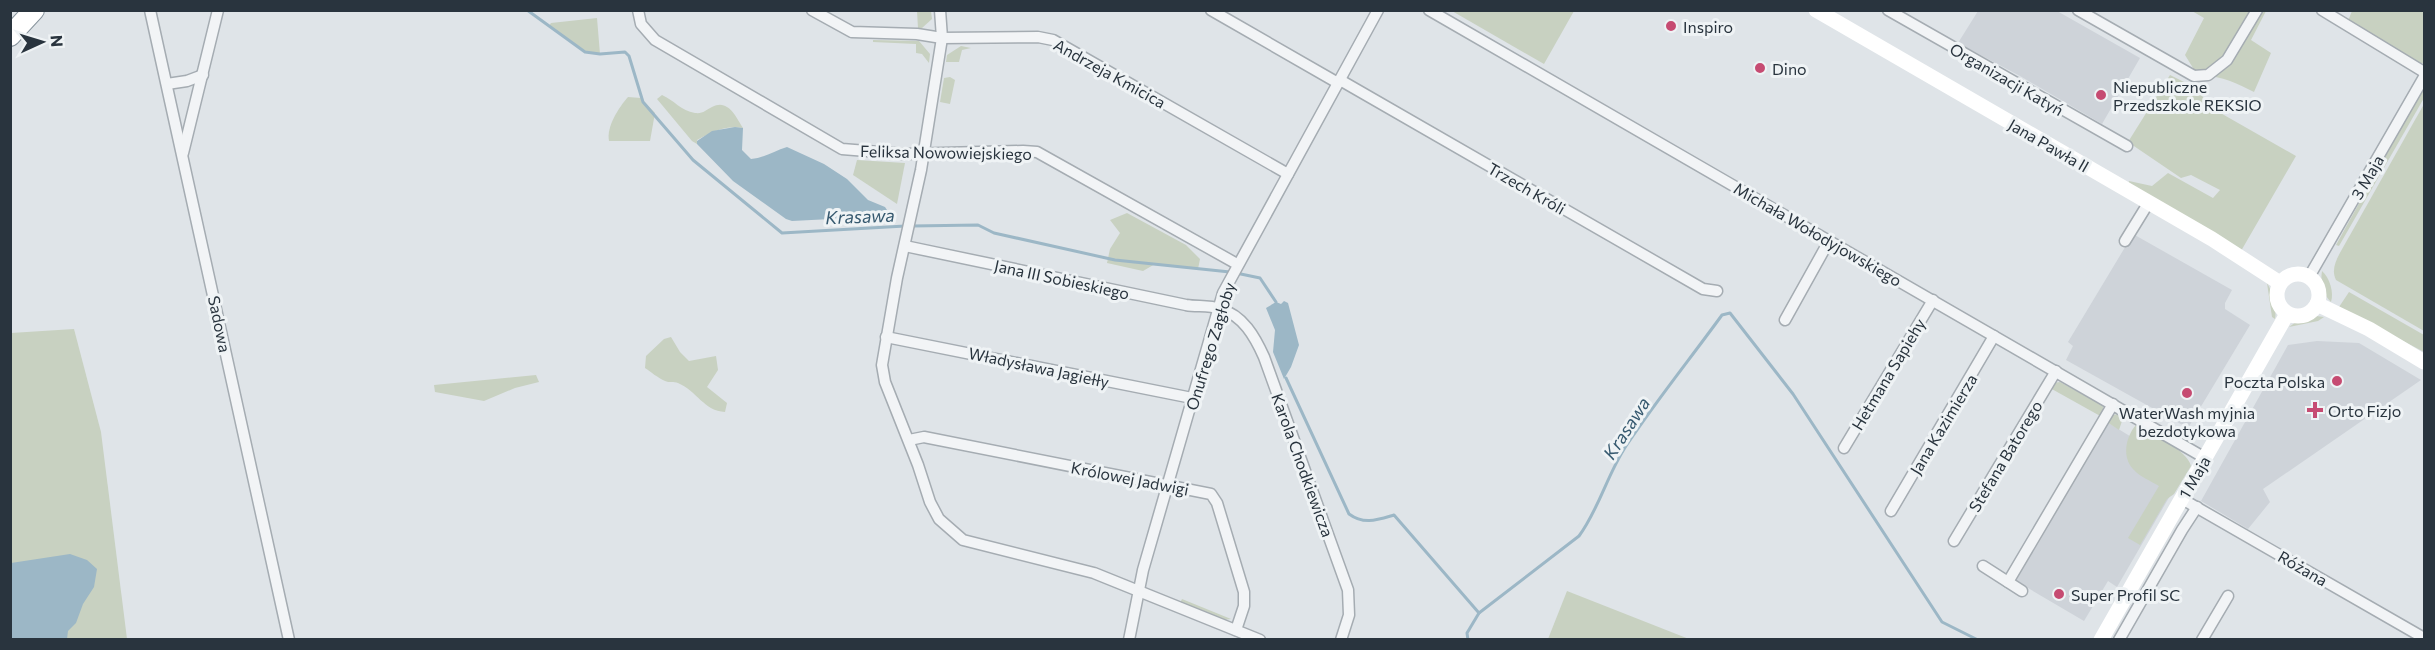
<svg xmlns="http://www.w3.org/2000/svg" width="2435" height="650" viewBox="0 0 2435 650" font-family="Commissioner,sans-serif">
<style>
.built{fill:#ced3d9}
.green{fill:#c8d1c1}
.water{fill:#9cb7c6}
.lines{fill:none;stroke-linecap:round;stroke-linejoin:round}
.stream{stroke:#9cb7c6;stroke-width:3}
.street-casing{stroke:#a5acb2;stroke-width:13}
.highway-casing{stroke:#88949d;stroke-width:22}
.street{stroke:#f2f4f6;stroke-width:10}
.secondary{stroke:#fff;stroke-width:15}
.highway{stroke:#fff;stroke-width:20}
.poi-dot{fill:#c64b72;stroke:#eff3f5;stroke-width:2}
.labels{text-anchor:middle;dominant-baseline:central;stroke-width:6;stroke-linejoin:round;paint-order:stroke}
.poi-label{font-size:16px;fill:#29343e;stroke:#eff3f5;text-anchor:start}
.street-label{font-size:16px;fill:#29343e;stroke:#eff3f5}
.water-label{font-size:18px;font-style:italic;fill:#36596f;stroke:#eff3f5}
</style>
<rect width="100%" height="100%" fill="#dfe4e8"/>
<g class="built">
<polygon points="1978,11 2057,11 2140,58 2102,124 2020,76 1958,43"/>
<polygon points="2133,234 2232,290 2225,303 2225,309 2250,325 2188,428 2066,360 2073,346 2068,342"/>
<polygon points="2317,341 2359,343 2421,380 2263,489 2270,502 2248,529 2201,501 2288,345"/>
<polygon points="2107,422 2185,470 2117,587 2108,581 2084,621 2016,581"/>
</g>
<g class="green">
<polygon points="917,11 931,11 932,19 922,28 918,28"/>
<polygon points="1452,11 1574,11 1544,64"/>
<path d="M2192,11H2266L2251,40L2271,53L2254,92C2236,83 2218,74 2198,76L2185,55L2204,18Z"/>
<polygon points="2352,11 2424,11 2424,63 2416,64 2348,21"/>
<polygon points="597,18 600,54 585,52 549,26 551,23"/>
<polygon points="873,40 919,41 930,54 929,63 922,54 916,53 916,44 873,42"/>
<polygon points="961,46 971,48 962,50 959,62 946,62 947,55"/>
<polygon points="2170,75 2192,86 2217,111 2296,156 2241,251 2128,186 2129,181 2152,186 2168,173 2213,198 2220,190 2191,175 2181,178 2128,142"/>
<polygon points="950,77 955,80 950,104 940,102 944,78"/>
<polygon points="2424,86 2424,98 2339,246 2336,245"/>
<path d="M662,95C674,100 681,111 695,113C703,114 706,110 712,107C728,98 736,117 743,128C725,125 712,132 697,140V144L692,141L657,99Z"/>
<path d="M628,97L641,98L655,113L650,141H609C606,127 619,107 628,97Z"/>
<path d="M2424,104V331L2336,280C2331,270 2336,260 2341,251Z"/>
<polygon points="857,160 905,163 897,204 853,175"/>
<polygon points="1127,213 1186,245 1200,259 1198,269 1155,264 1143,271 1107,263 1110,249 1120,233 1110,220"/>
<path d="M2322,271C2330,278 2334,293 2331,302C2323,295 2320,282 2322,271Z"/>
<path d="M2267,283C2273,292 2277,309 2275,319L2272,317Z"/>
<polygon points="2349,292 2424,335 2424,352 2339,307"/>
<polygon points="2316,316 2324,317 2318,321 2289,327 2296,322"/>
<polygon points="74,329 101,432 127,639 11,640 11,333"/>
<path d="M671,337L680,352L689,361L716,356L718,370L707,387L727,403L725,412C704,411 697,391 678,383C674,381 669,383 665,381C658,378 651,372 645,368L646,356L664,339Z"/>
<polygon points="536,375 539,382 515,388 484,401 435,392 434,385"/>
<polygon points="2060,382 2102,405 2104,409 2102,417 2050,388 2053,383"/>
<polygon points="2117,414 2123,418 2119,430 2107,422 2111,416"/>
<path d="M2136,425C2151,434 2187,449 2191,466L2174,494L2167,499L2140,545L2128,538L2159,486C2151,481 2140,477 2134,470C2121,458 2126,436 2136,425Z"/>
<polygon points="1567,591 1689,639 1548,639"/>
<polygon points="1182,599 1231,619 1224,620 1180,603"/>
</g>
<g class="water">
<path d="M735,127L743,128L742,150L751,159C764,158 774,151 787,147L824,164L847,179L868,200L885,207L889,213L870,217L792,221L786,219L733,181L697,144V141L712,131Z"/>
<polygon points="1284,301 1288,303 1299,345 1291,367 1284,379 1273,352 1275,330 1266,308 1276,302 1281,304"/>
<polygon points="70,554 87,560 97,569 94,587 83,604 76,623 68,631 67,639 11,639 11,563"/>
</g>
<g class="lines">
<g class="stream">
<polyline points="527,10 585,52 600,54 625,52 629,56 643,102 693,160 782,233 905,226"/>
<polyline points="912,226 978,225 994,233 1115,260 1230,272"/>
<polyline points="1236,273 1260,278 1276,302"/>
<path d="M1286,378L1349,514C1364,525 1377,520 1394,515L1479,613L1579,536C1599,509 1607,475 1626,446C1656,401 1690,359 1722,315L1730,313L1793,394L1942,622L1978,640"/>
<polyline points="1468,640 1467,633 1479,613"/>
</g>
<defs>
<g id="street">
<polyline points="150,10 289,640"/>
<polyline points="638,10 641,24 655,40 842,149 904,154 1023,151 1037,152 1237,264"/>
<polyline points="812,10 852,32 917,34 942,38 1038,37 1053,40 1288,174"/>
<polyline points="940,10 942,38 921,170 897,278 882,365 885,382 918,465 930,502 939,519 963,540 1094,573 1260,640"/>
<polyline points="1211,10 1338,83"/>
<polyline points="1429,10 2205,458"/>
<polyline points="1888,10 2127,146"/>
<polyline points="2078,10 2194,76 2208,75 2227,60 2257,10"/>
<polyline points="2322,10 2424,72"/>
<polyline points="1340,80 1703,289 1717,291"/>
<polyline points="167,84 187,81 203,75"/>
<polyline points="183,153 218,10"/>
<polyline points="2125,241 2149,202"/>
<path d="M905,246L1186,305C1197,307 1209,305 1220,309C1243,315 1255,337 1264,357L1348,590L1349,615L1341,640"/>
<polyline points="2309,277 2424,77"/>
<polyline points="1785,320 1829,241"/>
<polyline points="886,337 1192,398"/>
<polyline points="909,440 924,437 1211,494 1217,503 1244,592 1244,606 1236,630"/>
<polyline points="1844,448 1933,300"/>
<polyline points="2182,499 2424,638"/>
<polyline points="1891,511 1994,336"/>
<polyline points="1954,541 2056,371"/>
<polyline points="1983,566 2022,591"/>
<polyline points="2008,582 2113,404"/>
<polyline points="1129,640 1143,570 1223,293 1378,10"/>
<polyline points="2119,640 2182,530 2197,507"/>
<polyline points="2202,640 2228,596"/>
</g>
<polyline id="highway" points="10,36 34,10"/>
</defs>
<use href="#street" class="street-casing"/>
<use href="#highway" class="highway-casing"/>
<use href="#street" class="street"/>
<g class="secondary">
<polyline points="1816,10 2212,239 2280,283"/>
<circle cx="2298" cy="295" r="21"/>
<polyline points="2317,304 2369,329 2424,362"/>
<polyline points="2101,640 2287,314"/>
</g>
<use href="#highway" class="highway"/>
</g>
<g class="poi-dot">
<circle cx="1671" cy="26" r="6"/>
<circle cx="1760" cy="68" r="6"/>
<circle cx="2101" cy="95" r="6"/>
<circle cx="2337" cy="381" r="6"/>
<circle cx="2187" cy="393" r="6"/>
<path d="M2312 401h6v6h6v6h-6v6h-6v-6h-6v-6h6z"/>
<circle cx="2059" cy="594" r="6"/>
</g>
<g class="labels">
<g class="poi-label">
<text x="1683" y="26">Inspiro</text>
<text x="1772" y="68">Dino</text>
<text x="2113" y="86">Niepubliczne<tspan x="2113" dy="18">Przedszkole REKSIO</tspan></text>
<text x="2325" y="381" text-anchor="end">Poczta Polska</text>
<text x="2328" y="410">Orto Fizjo</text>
<text x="2187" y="412" text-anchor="middle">WaterWash myjnia<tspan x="2187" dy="18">bezdotykowa</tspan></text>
<text x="2071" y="594">Super Profil SC</text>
</g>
<g class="street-label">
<text transform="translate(1110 73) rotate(29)">Andrzeja Kmicica</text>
<text transform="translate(2007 79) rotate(30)">Organizacji Katyń</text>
<text transform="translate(2049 145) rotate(30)">Jana Pawła II</text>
<text transform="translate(946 152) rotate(1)">Feliksa Nowowiejskiego</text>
<text transform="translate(2367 177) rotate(-60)">3 Maja</text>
<text transform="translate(1527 188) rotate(30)">Trzech Króli</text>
<text transform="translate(1818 234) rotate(30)">Michała Wołodyjowskiego</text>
<text transform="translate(1062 279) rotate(12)">Jana III Sobieskiego</text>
<text transform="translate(220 324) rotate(78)">Sadowa</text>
<text transform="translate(1210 346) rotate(-73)">Onufrego Zagłoby</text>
<text transform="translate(1039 367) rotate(12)">Władysława Jagiełły</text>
<text transform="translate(1888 374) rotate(-59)">Hetmana Sapiehy</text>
<text transform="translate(1943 424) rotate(-59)">Jana Kazimierza</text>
<text transform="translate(2005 456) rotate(-59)">Stefana Batorego</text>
<text transform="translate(1303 465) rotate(70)">Karola Chodkiewicza</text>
<text transform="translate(2194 477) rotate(-60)">1 Maja</text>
<text transform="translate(1130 478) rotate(11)">Królowej Jadwigi</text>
<text transform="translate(2303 568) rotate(30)">Różana</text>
</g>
<g class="water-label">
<text transform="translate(860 216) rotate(-2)">Krasawa</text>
<text transform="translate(1626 428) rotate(-57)">Krasawa</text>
</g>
</g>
<rect width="2435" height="650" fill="none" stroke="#29343e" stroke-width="24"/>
<g transform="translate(42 42) rotate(86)" stroke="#eff3f5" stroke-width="4.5" paint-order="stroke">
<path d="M0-4.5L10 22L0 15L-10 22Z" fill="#29343e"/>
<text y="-9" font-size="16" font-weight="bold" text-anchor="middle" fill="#29343e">N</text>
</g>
</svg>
